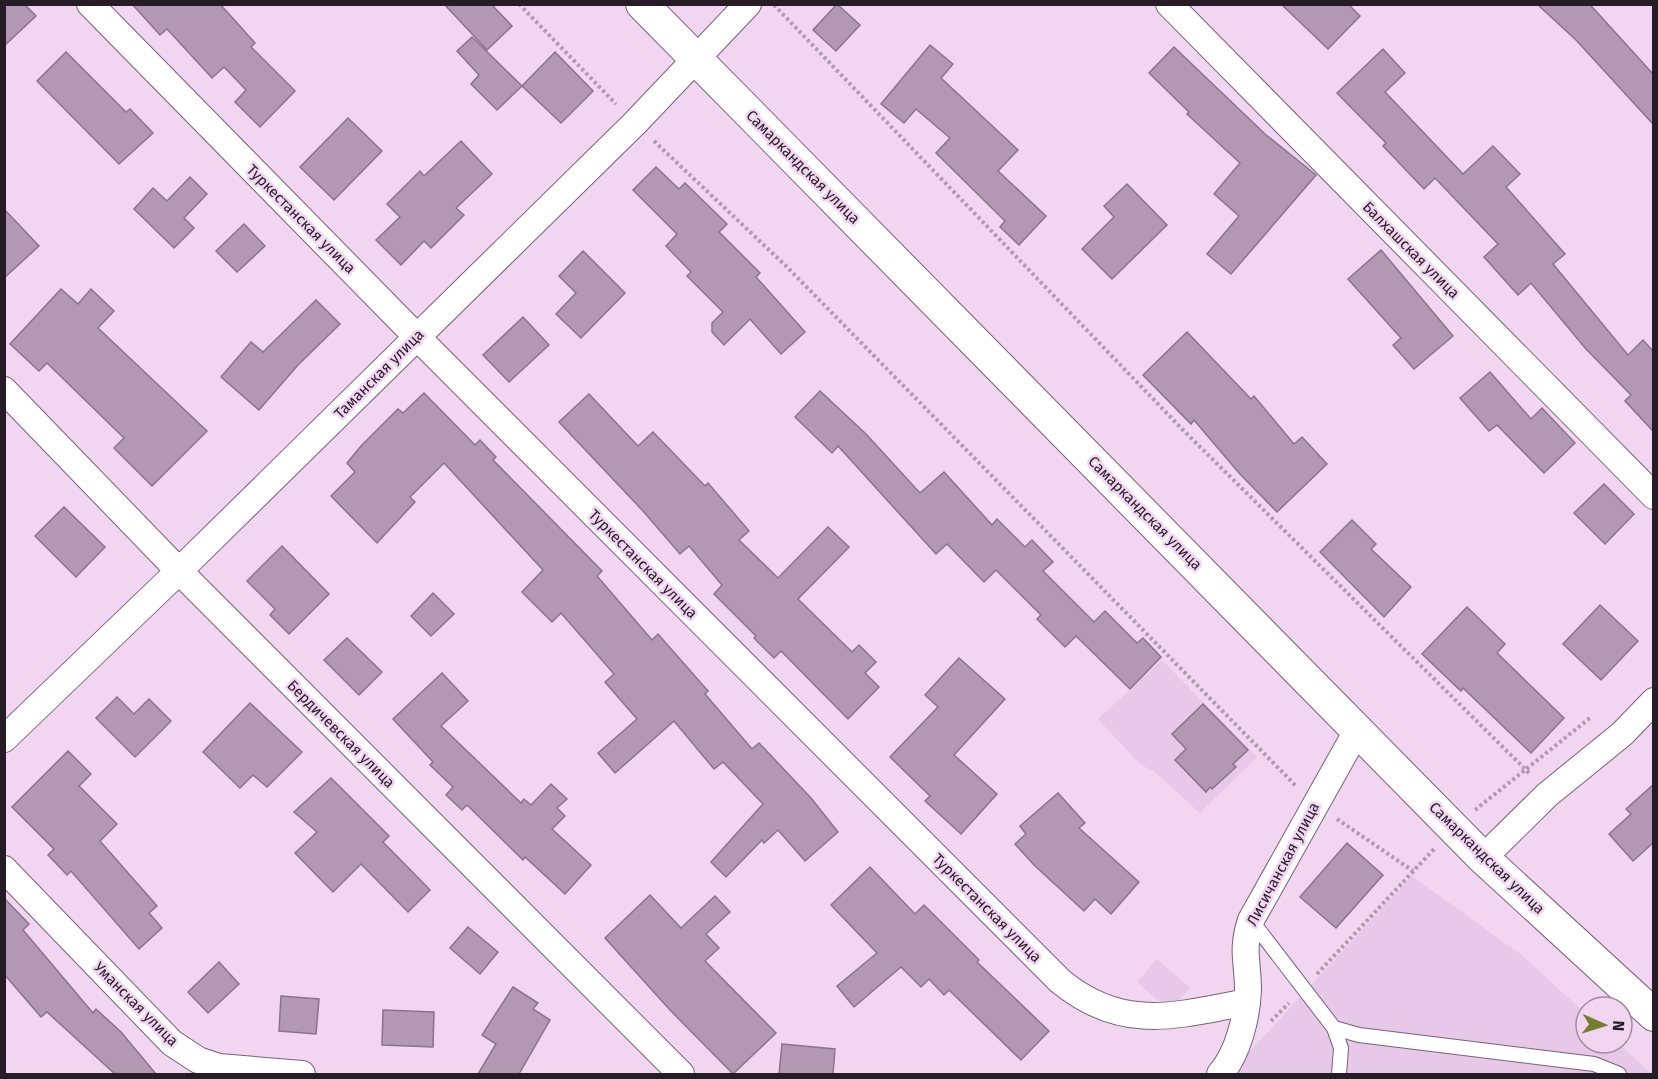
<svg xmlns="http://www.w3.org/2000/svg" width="1658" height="1079" viewBox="0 0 1658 1079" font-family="'Fira Sans',sans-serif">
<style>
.built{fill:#e8c8e9}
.building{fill:#b298b2;stroke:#8b738c;stroke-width:1.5}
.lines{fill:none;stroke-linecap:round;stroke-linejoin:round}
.service-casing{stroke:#796179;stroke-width:16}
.minor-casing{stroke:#796179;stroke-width:28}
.tertiary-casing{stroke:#796179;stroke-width:34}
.path{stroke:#af99af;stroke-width:4;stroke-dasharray:3 3;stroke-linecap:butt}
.service{stroke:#fff;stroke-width:14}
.minor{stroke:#fff;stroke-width:26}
.tertiary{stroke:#fff;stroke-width:32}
.labels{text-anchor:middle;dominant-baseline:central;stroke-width:5;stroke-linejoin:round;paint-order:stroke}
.street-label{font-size:15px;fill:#261c26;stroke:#f1d5f1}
</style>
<rect width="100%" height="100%" fill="#f1d5f1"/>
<g class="built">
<polygon points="1162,660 1257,757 1200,813 1156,773 1140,764 1098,719"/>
<polygon points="1412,876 1523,956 1586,1014 1586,1043 1618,1043 1652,1074 1229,1074"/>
<polygon points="1157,959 1190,988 1170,1011 1137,982"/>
</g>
<g class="building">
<polygon points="4,4 24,4 36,16 4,46"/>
<polygon points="132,4 220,4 255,43 251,47 295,91 260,127 235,102 246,90 224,67 212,78 167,29 160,35"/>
<polygon points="444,4 491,4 512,26 487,50"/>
<polygon points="837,4 860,25 836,51 813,30"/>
<polygon points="1281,4 1348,4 1360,16 1328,49"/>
<polygon points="1537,4 1589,4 1594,9 1653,74 1653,124 1576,40"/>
<polygon points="472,37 522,86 497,110 471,84 479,75 457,51"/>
<polygon points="930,45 953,64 941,78 1018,150 998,171 1046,216 1019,245 1000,227 1005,221 936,153 950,138 916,109 904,123 881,104"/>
<polygon points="1174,47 1265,134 1316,175 1231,274 1207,254 1239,216 1214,194 1240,163 1187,114 1189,112 1149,73"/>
<polygon points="1383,49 1405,73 1385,92 1463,174 1493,146 1520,174 1506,187 1565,254 1553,264 1628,355 1643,340 1653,351 1653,431 1625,401 1631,395 1586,349 1531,283 1518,295 1484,257 1498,244 1435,178 1424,189 1383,146 1386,143 1337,93"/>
<polygon points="66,52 126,112 130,109 153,133 119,164 37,81"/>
<polygon points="555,52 593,91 561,123 522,86"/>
<polygon points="348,118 382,151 334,200 300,167"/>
<polygon points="461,141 492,174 456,208 464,215 431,248 424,241 401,265 376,240 400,217 387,204 420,171 424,176"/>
<polygon points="656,167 679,189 685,183 727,224 719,232 760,273 756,277 805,332 781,354 750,319 724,345 712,332 712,323 723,312 687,276 691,272 666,246 677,234 633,190"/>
<polygon points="190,177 207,194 184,218 194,228 174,248 134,209 153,188 167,201"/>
<polygon points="1127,184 1167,225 1112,279 1082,249 1114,217 1104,206"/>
<polygon points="4,209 39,246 4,278"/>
<polygon points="244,224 265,246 237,272 216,251"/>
<polygon points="1381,250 1453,336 1414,369 1393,345 1401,338 1348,279"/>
<polygon points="583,251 625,293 581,338 556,314 576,293 559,276"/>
<polygon points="61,289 78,304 91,289 114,311 98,328 207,431 152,486 114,448 124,438 47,363 39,371 10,344"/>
<polygon points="316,300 340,324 298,365 259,410 221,377 251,342 263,352"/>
<polygon points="523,317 549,345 509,382 483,355"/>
<polygon points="1187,332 1251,399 1254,396 1294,444 1302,437 1327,464 1277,512 1239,473 1194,420 1191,424 1143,375"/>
<polygon points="1490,372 1531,419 1542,408 1575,443 1544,473 1497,425 1489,431 1460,398"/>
<polygon points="820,391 866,434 920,493 944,472 992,525 997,519 1025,547 1032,540 1053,562 1043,571 1094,622 1105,611 1137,643 1143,638 1161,657 1130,689 1076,636 1065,647 1037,619 1041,615 996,570 984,582 947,544 936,554 838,446 832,453 795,417"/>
<polygon points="424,393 475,445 480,440 496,457 493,460 602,571 597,576 652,640 658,634 708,691 705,694 752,749 759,743 811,798 838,832 805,861 778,830 764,843 762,840 726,877 711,862 763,804 723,762 714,769 674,721 615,773 598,753 637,719 605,682 614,674 561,613 552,622 522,592 543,570 444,463 410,497 415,502 377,543 331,496 355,472 347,463 361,446 398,409 403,413"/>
<polygon points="589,394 638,446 653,432 705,486 708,483 749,531 739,540 778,578 828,527 849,547 798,599 852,652 859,645 876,662 865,673 879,687 848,719 781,651 774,658 754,638 756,636 714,594 722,585 689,546 680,554 643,511 559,422"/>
<polygon points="1604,484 1634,514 1605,544 1574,513"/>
<polygon points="64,507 105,547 76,577 35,536"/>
<polygon points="1352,520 1376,544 1371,549 1411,587 1384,617 1320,552"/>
<polygon points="282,546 329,594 289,634 270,615 275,609 247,581"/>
<polygon points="433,593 454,614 431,636 411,616"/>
<polygon points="1600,605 1638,641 1601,680 1563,644"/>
<polygon points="1467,607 1505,644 1497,653 1564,718 1531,753 1463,688 1461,691 1422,654"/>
<polygon points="347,638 382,672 359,695 324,660"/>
<polygon points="959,658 1005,699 954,755 997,794 961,834 925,801 930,796 890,757 938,707 925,695"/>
<polygon points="442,673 468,701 441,726 521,803 524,799 531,805 551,784 567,799 557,808 565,816 552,829 591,865 565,894 525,857 523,860 467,805 462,810 446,795 453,787 430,765 433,762 393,719"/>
<polygon points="117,697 134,714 149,699 171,721 135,757 96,718"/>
<polygon points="250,703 302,752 267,787 253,775 240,788 203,752"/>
<polygon points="1203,704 1248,750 1233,764 1236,767 1212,789 1210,787 1206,792 1175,760 1186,749 1172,734"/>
<polygon points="68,751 91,774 79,786 117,824 100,841 157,906 149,913 162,928 139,949 71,871 67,875 48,855 54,849 12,807"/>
<polygon points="331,778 389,836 383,842 430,890 408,912 361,864 333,892 295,853 317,832 294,812"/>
<polygon points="1653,785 1653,843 1633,861 1609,834 1631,814 1626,809"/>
<polygon points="1058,793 1085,823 1079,828 1139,882 1111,914 1095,899 1084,911 1034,865 1015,844 1026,834 1020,826"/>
<polygon points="1347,843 1383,875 1336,928 1300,897"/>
<polygon points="870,867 915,914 924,905 979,960 977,962 1049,1031 1021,1060 949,990 944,995 929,979 921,987 901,967 854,1007 837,986 877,953 831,905"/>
<polygon points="650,895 681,928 715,896 730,912 706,934 719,948 705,961 776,1033 733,1074 670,1010 605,938"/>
<polygon points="4,898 29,924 23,930 93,1013 96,1009 121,1032 156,1074 115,1074 47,1012 41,1017 4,974"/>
<polygon points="468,927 498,952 480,974 450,948"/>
<polygon points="219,962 239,984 208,1013 188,992"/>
<polygon points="513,987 538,1003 533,1009 550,1020 519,1074 478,1074 496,1044 482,1035"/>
<polygon points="281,996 319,999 316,1034 279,1031"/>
<polygon points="383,1010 434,1012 433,1047 382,1045"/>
<polygon points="782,1044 835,1049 833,1074 779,1074"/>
</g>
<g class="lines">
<defs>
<g id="service">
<polyline points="1251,920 1334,1028 1341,1048 1339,1074"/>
<polyline points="1334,1028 1359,1035 1594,1064 1619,1074"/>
</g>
<g id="minor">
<path d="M90,4L417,337L1060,981C1122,1032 1175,1016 1247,1002"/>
<polyline points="1169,4 1654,496"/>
<polyline points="4,390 179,571 681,1074"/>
<polyline points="4,739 179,571 635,123 748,4"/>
<polyline points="1483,858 1547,795 1622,734 1654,701"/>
<polyline points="4,869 172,1043 198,1060 219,1067 302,1074"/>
<path d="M1220,1074C1238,1054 1247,1017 1248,990C1248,962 1241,950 1251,920L1358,729"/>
</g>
<polyline id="tertiary" points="642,4 1483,858 1654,1015"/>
</defs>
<use href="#service" class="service-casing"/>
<use href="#minor" class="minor-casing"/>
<use href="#tertiary" class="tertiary-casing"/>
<g class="path">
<polyline points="519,4 616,104"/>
<polyline points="774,5 1183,430 1530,774"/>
<polyline points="654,141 785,265 1296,786"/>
<polyline points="1475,810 1590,718"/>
<polyline points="1337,819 1413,871"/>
<polyline points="1317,974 1435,848"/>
<polyline points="1271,1021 1289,1003"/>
</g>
<use href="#service" class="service"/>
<use href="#minor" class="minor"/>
<use href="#tertiary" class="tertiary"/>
</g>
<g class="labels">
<g class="street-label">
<text transform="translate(803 167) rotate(45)">Самаркандская улица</text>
<text transform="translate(301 219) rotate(45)">Туркестанская улица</text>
<text transform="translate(1411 250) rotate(45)">Балхашская улица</text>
<text transform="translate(379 374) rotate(-45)">Таманская улица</text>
<text transform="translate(1145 513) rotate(45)">Самаркандская улица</text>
<text transform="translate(643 564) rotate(45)">Туркестанская улица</text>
<text transform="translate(341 734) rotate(45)">Бердичевская улица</text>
<text transform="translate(1487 858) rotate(44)">Самаркандская улица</text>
<text transform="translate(1283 864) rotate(-62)">Лисичанская улица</text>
<text transform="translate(987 908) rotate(45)">Туркестанская улица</text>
<text transform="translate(136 1004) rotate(45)">Уманская улица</text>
</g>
</g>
<rect width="1658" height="1079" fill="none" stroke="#261c26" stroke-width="12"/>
<g transform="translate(1604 1025) rotate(93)"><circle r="28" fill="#f1d5f1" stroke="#a08ba0" stroke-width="1.5"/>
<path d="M0-4.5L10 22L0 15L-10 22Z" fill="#757e2a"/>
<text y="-9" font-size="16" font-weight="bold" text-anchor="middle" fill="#261c26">N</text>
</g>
</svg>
